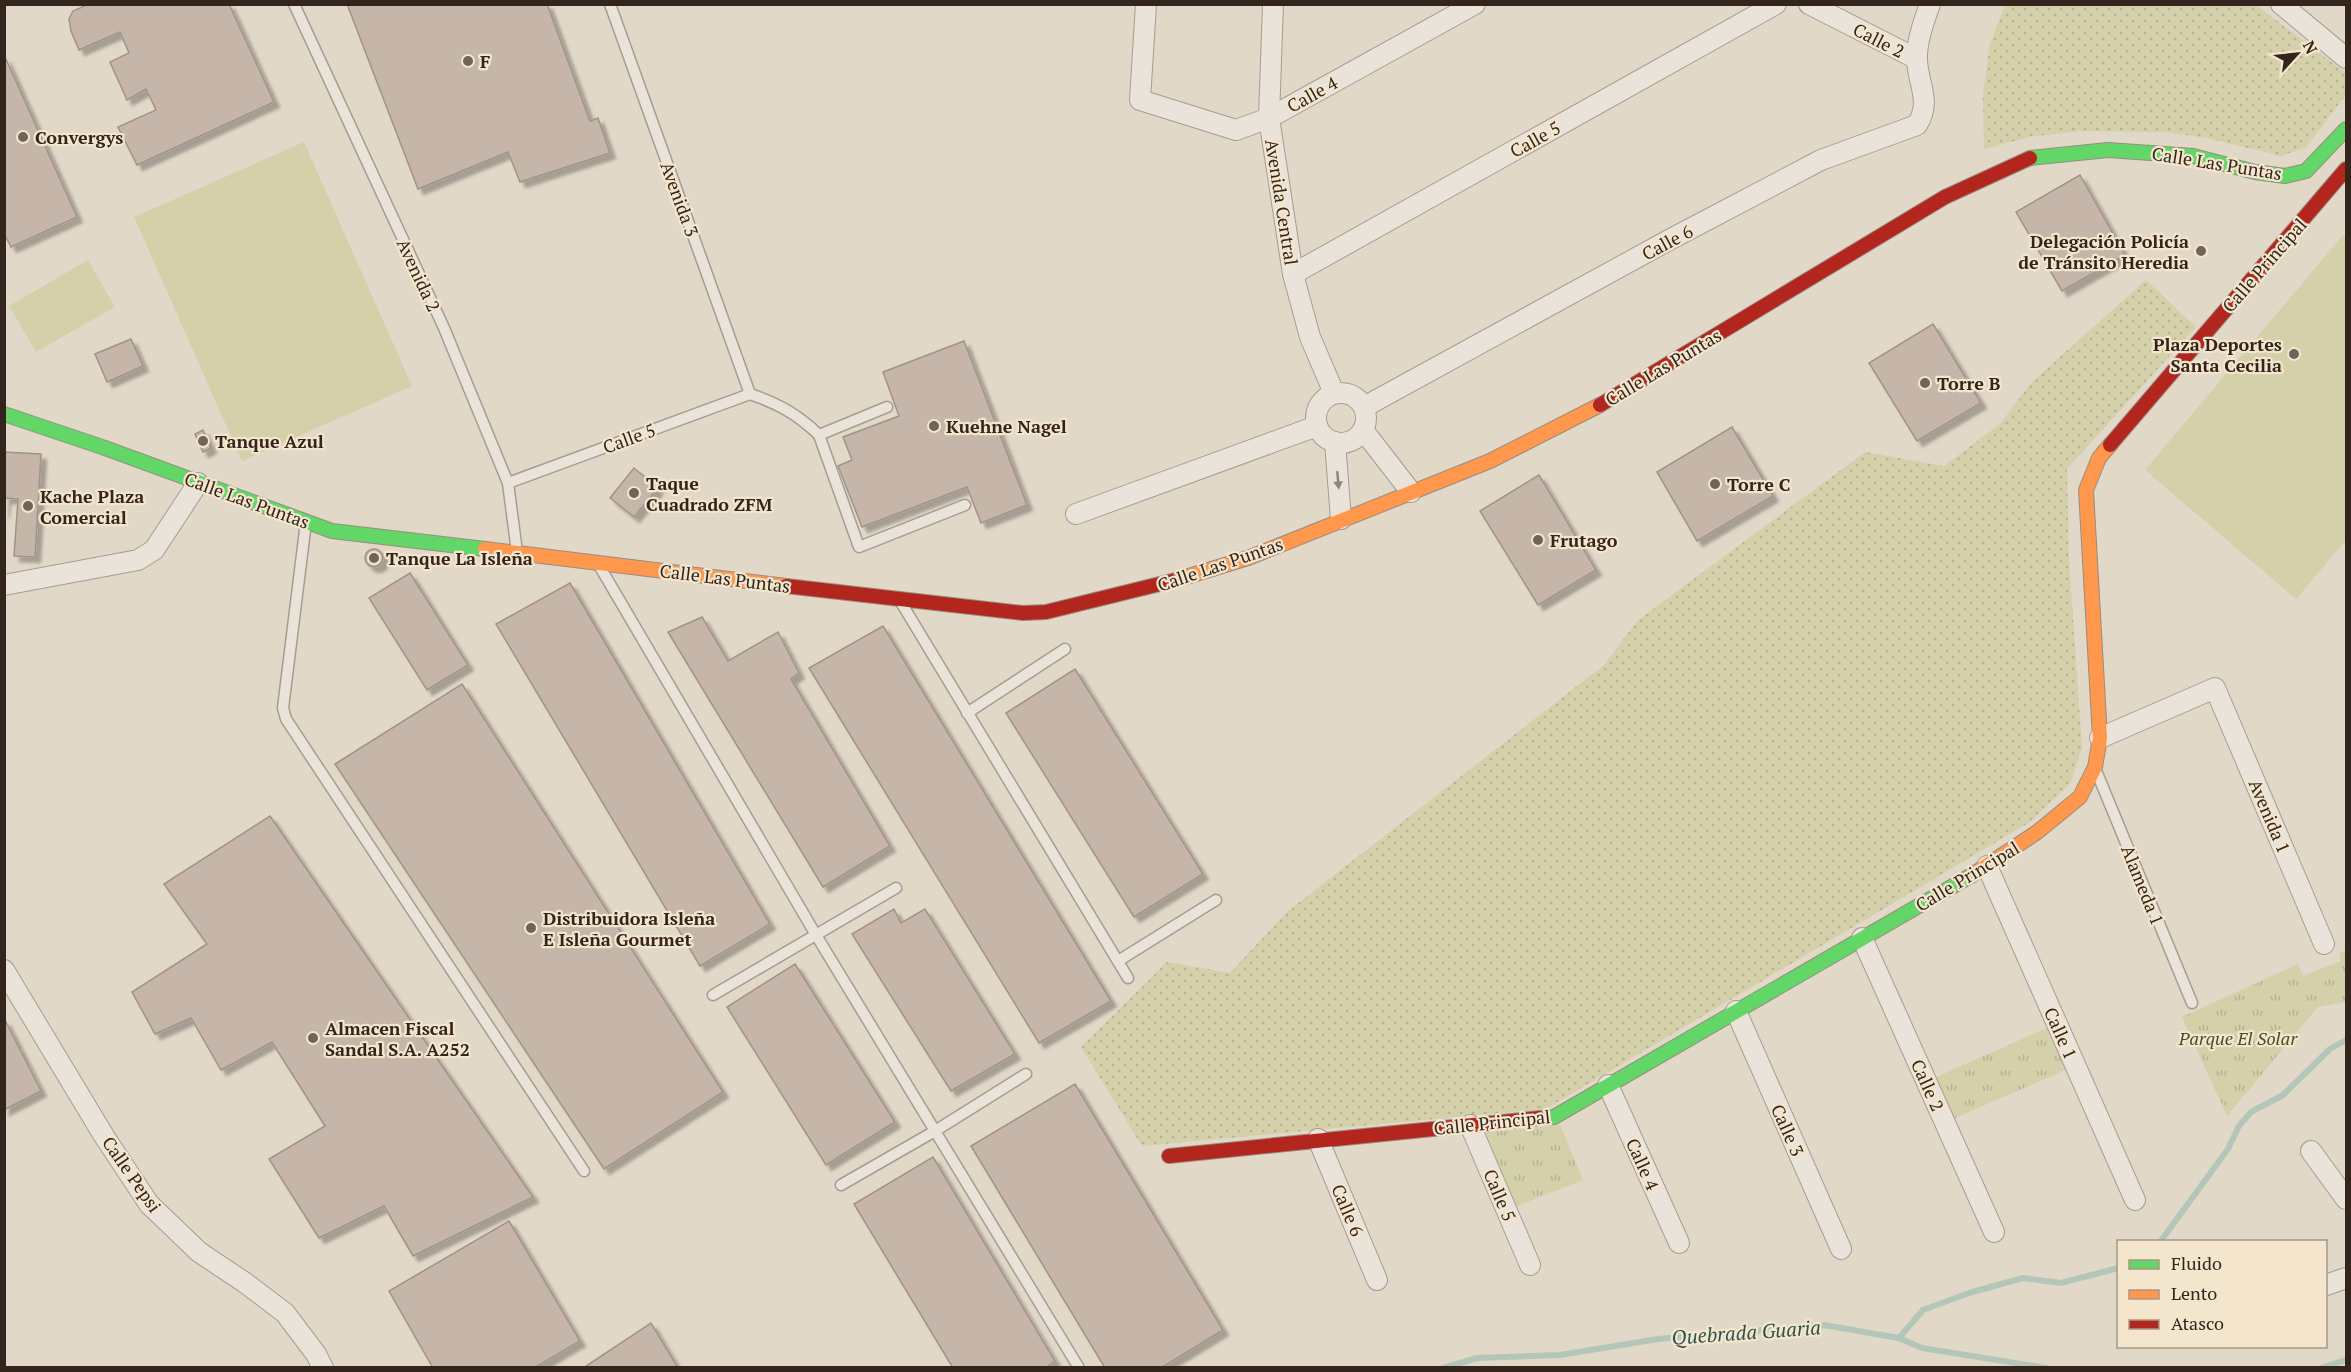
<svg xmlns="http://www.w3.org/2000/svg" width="2351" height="1372" viewBox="0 0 2351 1372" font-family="'PT Serif',serif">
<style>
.grass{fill:url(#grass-dots)}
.park{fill:url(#park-tufts)}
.pitch{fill:#d4d0aa}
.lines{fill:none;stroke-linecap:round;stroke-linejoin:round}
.stream{stroke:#b4c6b9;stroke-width:6}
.building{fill:#c5b6a9;stroke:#a19388;stroke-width:1.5;filter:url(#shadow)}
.lane-casing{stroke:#a69d92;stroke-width:13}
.street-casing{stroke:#a69d92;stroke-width:22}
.fast-casing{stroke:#968d82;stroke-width:16}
.slow-casing{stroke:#968d82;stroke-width:16}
.jam-casing{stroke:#968d82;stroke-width:16}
.lane{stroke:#e9e3da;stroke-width:10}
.street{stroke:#e9e3da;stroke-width:20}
.fast{stroke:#63d668;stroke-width:14}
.slow{stroke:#ff974d;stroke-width:14}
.jam{stroke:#b3261e;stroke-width:14}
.oneway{fill:#8e847a}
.poi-dot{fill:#706458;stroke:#f4e5cd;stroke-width:2}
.labels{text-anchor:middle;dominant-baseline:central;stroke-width:4.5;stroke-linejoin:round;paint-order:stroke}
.street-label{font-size:18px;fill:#33251b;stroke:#f4e5cd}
.poi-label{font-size:18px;font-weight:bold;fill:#33251b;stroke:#f4e5cd;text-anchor:start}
.park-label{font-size:18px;font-style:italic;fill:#484f23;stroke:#f4e5cd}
.water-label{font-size:20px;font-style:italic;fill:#2b534d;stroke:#f4e5cd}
</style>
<defs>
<pattern id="grass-dots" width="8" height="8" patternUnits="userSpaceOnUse" patternTransform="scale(1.5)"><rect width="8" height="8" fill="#d4d0aa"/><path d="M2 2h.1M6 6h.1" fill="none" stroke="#b6b292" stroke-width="1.8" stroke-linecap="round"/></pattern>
<pattern id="park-tufts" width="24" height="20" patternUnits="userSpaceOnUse" patternTransform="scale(1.5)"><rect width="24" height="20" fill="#d4d0aa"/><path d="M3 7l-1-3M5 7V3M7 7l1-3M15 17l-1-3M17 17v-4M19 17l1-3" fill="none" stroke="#b6b292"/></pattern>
<filter id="shadow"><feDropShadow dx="5.5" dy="5.5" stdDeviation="1.5" flood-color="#0004"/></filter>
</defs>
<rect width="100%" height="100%" fill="#e2d8c8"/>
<g class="grass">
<polygon points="2005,5 2256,5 2346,73 2346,95 2306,147 2281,156 2207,138 2163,132 2081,131 2030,137 1984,149 1983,95 1990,44"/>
<polygon points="2146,280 2196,327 2067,469 2069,559 2082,748 2070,784 2030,822 1546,1109 1142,1146 1081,1047 1167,962 1230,973 1288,911 1604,665 1637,621 1865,452 1944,466 2000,424 2031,383"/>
</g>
<g class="park">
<polygon points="2346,950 2346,1002 2318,1007 2227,1116 2182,1017 2298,964 2303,976 2341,961 2339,953"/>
<polygon points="2049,1027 2068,1069 1953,1119 1934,1078"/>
<polygon points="1560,1125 1583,1180 1512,1208 1481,1133"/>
</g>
<g class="pitch">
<polygon points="304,142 412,386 242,461 134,217"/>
<polygon points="2343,235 2346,238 2346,540 2296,599 2145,470"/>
<polygon points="88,260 115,307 36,352 9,306"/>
</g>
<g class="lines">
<g class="stream">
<polyline points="2160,1242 2228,1149 2239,1126 2251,1112 2283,1095 2330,1049 2346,1040"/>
<polyline points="1899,1338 1923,1310 1969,1293 2023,1278 2061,1283 2118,1268"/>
<polyline points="1443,1368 1477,1358 1560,1355 1658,1339 1824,1325 1899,1338 1922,1348 2047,1368"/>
<polyline points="2321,1368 2346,1360"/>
</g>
</g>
<g class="building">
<polygon points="89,4 229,4 274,102 137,165 118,127 156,110 146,89 127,100 110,62 129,53 120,32 79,50 71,31 69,19 73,11"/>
<polygon points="347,4 547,4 590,121 598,118 610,153 520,182 508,152 418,189"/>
<polygon points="5,57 77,217 11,247 4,233"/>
<polygon points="2080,175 2125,255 2062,291 2016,212"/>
<polygon points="1933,324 1981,403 1917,441 1869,363"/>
<polygon points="131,339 143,366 107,382 95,354"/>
<polygon points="964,341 1027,505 981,523 967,487 862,527 838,466 852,460 843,437 899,416 883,372"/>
<polygon points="1732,427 1773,496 1697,541 1657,472"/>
<polygon points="203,430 211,448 203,452 195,434"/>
<polygon points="4,452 41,454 35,557 14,556 18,499 5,498 4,513"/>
<polygon points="634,468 658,488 634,517 610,498"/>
<polygon points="1539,475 1596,570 1538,605 1480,511"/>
<circle cx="374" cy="558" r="9"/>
<polygon points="410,573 468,665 427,690 369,598"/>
<polygon points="570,583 770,924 700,966 496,624"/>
<polygon points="702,617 728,661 778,632 799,673 791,679 890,846 823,887 668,632"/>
<polygon points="883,626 1111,1001 1039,1043 809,668"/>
<polygon points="1075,669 1203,874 1134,917 1006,713"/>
<polygon points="462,684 723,1092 604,1169 335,764"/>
<polygon points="270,816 420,1034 533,1197 413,1256 384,1206 319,1238 269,1159 325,1126 272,1042 221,1070 191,1018 155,1034 132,992 207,944 164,884"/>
<polygon points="894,909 901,923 925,909 1015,1054 951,1091 852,934"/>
<polygon points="795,964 895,1122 826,1165 727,1007"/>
<polygon points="5,1020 41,1091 4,1110 4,1020"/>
<polygon points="1075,1084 1223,1330 1161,1368 1105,1368 971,1146"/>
<polygon points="933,1157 1055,1361 1045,1368 953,1368 854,1204"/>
<polygon points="509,1221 580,1341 534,1368 433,1368 389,1291"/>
<polygon points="651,1323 678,1368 583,1368"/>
</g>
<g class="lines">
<defs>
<g id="lane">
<polyline points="294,4 444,328 508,483 517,552"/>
<polyline points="610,4 750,394"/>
<path d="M750,394C779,404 797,414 819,435L887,407"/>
<polyline points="819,435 859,547 965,505"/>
<polyline points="508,483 750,394"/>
<polyline points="306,522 283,708 286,719 584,1171"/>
<polyline points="600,567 816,935 1079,1368"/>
<polyline points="902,604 1128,978"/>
<polyline points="967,713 1065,649"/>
<polyline points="2097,773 2192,1003"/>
<polyline points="1118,961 1216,900"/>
<polyline points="713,995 896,888"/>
<polyline points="841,1185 935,1131 1026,1074"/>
</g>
<g id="street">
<polyline points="1146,4 1140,100 1236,130 1269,118 1475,4"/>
<polyline points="1273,4 1269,118 1293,274 1310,337 1334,393"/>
<polyline points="1809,4 1917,59"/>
<polyline points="2281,4 2346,58"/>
<polyline points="1293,274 1776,4"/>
<circle cx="1341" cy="418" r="25"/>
<path d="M1364,407L1669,240L1821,160L1917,125C1932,101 1918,85 1917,60C1916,43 1924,21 1930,4"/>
<polyline points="1363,430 1411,492"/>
<polyline points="1335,442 1341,519"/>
<polyline points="1076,514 1317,426"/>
<polyline points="4,585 138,560 154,550 198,483"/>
<polyline points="2100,738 2215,688 2324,944"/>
<polyline points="1987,866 2135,1200"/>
<polyline points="1862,938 1994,1232"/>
<polyline points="4,970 104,1136 149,1204 199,1252 244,1282 285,1313 316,1354 323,1368"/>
<polyline points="1736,1011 1841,1249"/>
<polyline points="1608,1085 1679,1243"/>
<polyline points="1470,1125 1530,1265"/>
<polyline points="1318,1139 1377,1280"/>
<polyline points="2311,1151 2346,1199"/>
<polyline points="2326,1285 2346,1278"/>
</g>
<g id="fast">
<polyline points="2030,158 2108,150 2193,156 2255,172 2285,176 2306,171 2346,129"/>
<polyline points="4,414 105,448 332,531 485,549"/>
<polyline points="1540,1118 1554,1117 1972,875"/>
</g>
<g id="slow">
<polyline points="485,549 786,586"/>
<polyline points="1176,580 1248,558 1490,461 1600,405"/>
<polyline points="1972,875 2036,833 2080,797 2095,767 2100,738 2086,490 2099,458 2110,445"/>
</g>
<g id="jam">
<polyline points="1600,405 1945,197 2030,158"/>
<polyline points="2110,445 2346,169"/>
<polyline points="786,586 1023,613 1046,612 1176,580"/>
<polyline points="1169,1156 1540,1118"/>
</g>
</defs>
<use href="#lane" class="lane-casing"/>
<use href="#street" class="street-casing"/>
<use href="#fast" class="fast-casing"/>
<use href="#slow" class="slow-casing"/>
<use href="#jam" class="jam-casing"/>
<use href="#lane" class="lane"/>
<use href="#street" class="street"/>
<use href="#fast" class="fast"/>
<use href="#slow" class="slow"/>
<use href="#jam" class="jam"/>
</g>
<defs><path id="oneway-solid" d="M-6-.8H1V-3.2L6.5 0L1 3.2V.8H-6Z" transform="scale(1.5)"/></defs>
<use class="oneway" href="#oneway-solid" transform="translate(1338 480) rotate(85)"/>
<g class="poi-dot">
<circle cx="468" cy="61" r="6"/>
<circle cx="23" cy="137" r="6"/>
<circle cx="2201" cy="251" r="6"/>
<circle cx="2294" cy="354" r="6"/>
<circle cx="1925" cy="383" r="6"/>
<circle cx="934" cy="426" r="6"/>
<circle cx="203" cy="441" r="6"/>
<circle cx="1715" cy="484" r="6"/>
<circle cx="634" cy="493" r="6"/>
<circle cx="28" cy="506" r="6"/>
<circle cx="1538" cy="540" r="6"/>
<circle cx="374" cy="558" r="6"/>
<circle cx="531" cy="928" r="6"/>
<circle cx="313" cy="1038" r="6"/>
</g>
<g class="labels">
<g class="street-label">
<text transform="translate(1879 40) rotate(27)">Calle 2</text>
<text transform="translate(1312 94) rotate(-29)">Calle 4</text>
<text transform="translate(1535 139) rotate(-29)">Calle 5</text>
<text transform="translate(2217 163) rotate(9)">Calle Las Puntas</text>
<text transform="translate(680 199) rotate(70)">Avenida 3</text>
<text transform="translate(1282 202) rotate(81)">Avenida Central</text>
<text transform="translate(1667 242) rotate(-28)">Calle 6</text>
<text transform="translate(2264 265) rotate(-49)">Calle Principal</text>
<text transform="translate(419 275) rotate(65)">Avenida 2</text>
<text transform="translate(1663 367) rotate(-31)">Calle Las Puntas</text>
<text transform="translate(629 438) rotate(-20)">Calle 5</text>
<text transform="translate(247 500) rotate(20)">Calle Las Puntas</text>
<text transform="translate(1220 564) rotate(-19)">Calle Las Puntas</text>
<text transform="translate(725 578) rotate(7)">Calle Las Puntas</text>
<text transform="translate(2270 816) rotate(67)">Avenida 1</text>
<text transform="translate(1967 876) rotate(-31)">Calle Principal</text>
<text transform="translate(2143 885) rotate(68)">Alameda 1</text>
<text transform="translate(2061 1033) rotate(66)">Calle 1</text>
<text transform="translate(1928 1085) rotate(66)">Calle 2</text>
<text transform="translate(1492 1122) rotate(-6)">Calle Principal</text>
<text transform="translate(1788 1130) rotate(66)">Calle 3</text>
<text transform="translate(1643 1164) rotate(66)">Calle 4</text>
<text transform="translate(132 1174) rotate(55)">Calle Pepsi</text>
<text transform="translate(1500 1195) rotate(67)">Calle 5</text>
<text transform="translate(1348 1210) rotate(67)">Calle 6</text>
</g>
<g class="poi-label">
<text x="480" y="61">F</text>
<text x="35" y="137">Convergys</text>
<text x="2189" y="241" text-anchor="end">Delegación Policía<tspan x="2189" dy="21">de Tránsito Heredia</tspan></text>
<text x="2282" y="344" text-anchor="end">Plaza Deportes<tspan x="2282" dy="21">Santa Cecilia</tspan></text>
<text x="1937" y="383">Torre B</text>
<text x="946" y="426">Kuehne Nagel</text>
<text x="215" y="441">Tanque Azul</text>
<text x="646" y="483">Taque<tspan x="646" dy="21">Cuadrado ZFM</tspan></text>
<text x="1727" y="484">Torre C</text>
<text x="40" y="496">Kache Plaza<tspan x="40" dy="21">Comercial</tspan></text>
<text x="1550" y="540">Frutago</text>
<text x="386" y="558">Tanque La Isleña</text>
<text x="543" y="918">Distribuidora Isleña<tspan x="543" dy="21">E Isleña Gourmet</tspan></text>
<text x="325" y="1028">Almacen Fiscal<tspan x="325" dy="21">Sandal S.A. A252</tspan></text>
</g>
<g class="park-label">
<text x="2238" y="1038">Parque El Solar</text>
</g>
<g class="water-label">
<text transform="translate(1746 1332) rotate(-4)">Quebrada Guaria</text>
</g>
</g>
<rect width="2351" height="1372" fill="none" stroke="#33251b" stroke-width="12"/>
<rect x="2117" y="1240" width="210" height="108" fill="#f4e5cd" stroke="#a79886" stroke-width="1.5"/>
<rect x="2129" y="1260" width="30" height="9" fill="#63d668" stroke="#a79886" stroke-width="1.5"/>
<text x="2171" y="1270" font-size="18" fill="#33251b">Fluido</text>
<rect x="2129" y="1290" width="30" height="9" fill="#ff974d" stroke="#a79886" stroke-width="1.5"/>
<text x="2171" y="1300" font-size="18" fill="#33251b">Lento</text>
<rect x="2129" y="1320" width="30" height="9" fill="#b3261e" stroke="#a79886" stroke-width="1.5"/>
<text x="2171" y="1330" font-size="18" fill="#33251b">Atasco</text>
<g transform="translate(2297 54) rotate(63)" stroke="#f4e5cd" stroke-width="4.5" paint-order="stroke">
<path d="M0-4.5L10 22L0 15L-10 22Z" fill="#33251b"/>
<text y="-9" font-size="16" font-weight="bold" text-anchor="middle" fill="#33251b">N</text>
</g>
</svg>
